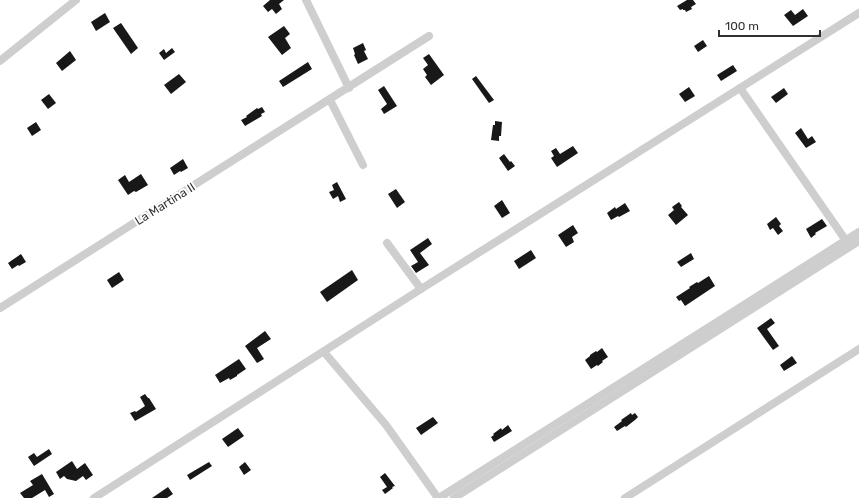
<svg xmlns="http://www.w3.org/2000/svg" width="859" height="498" viewBox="0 0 859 498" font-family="Rubik,sans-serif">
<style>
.building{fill:#181818}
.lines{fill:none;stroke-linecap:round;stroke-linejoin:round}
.minor{stroke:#cecece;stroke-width:8}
.labels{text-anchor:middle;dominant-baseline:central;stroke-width:4;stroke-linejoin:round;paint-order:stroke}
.street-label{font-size:12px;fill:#313131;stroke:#fff}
</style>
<rect width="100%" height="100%" fill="#fff"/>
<g class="building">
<polygon points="270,0 284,0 279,4 282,9 276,14 272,9 268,12 263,6"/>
<polygon points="687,0 693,0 696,4 691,7 692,9 686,12 685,10 683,10 683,9 680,10 677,6"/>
<polygon points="803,9 808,16 793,26 784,15 791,10 795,15"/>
<polygon points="105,13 110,22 96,31 91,22"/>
<polygon points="121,23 138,48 131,54 113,28"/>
<polygon points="284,26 290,34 285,38 291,48 282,55 268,37"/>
<polygon points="703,40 707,46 698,52 694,46"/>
<polygon points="363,43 366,50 364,51 368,59 358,64 354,55 355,54 353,48"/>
<polygon points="172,48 175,52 164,60 159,53 164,49 166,53"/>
<polygon points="70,51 76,60 62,71 56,63"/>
<polygon points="429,54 444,75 431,85 425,77 427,75 423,69 428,65 423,58"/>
<polygon points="308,62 312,69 283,87 279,81"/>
<polygon points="733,65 737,71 721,81 717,75"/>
<polygon points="179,74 186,82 171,94 164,85"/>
<polygon points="476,76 494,100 489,103 472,79"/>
<polygon points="384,86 397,106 384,114 381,109 387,104 378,90"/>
<polygon points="689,87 695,96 685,102 679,94"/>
<polygon points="784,88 788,94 776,103 771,97"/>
<polygon points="49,94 56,103 48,109 41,100"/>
<polygon points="262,107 265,112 261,114 262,116 245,126 241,120 247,117 246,116 257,108 258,109"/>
<polygon points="495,121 502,122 501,136 499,136 499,141 491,140 493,125 495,125"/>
<polygon points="36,122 41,130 32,136 27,128"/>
<polygon points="801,128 808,139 812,136 816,142 806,148 795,133"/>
<polygon points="573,146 578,153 557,167 551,158 554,156 551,151 556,148 560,154"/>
<polygon points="504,154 510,162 511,161 515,166 508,171 499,158"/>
<polygon points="183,159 188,168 181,172 180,171 174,175 170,168"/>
<polygon points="141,174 148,185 136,192 134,191 128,195 118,180 125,175 129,182"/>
<polygon points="337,182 346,199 340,202 338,196 333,199 329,192 334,190 332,185"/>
<polygon points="396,189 405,202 397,208 388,194"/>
<polygon points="502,200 510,213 502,218 494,206"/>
<polygon points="679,202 682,206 681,207 688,215 676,225 668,215 674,210 672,207"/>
<polygon points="625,203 630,211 619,217 618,216 611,220 607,213 615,207 616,209"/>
<polygon points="776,217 781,224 779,226 783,231 778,235 773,228 770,230 767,224"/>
<polygon points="822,219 827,226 815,233 816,234 811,238 806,229"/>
<polygon points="573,225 578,233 572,237 574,242 566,247 558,235"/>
<polygon points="428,238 432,244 420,253 429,265 416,273 411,266 418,262 410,250"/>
<polygon points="531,250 536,258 519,269 514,261"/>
<polygon points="691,253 694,259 681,267 677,262"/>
<polygon points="21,254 26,262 19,266 18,265 12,269 8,263"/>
<polygon points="352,270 358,280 327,302 320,292"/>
<polygon points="119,272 124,280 112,288 107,280"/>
<polygon points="709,276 715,286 685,306 681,300 679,301 676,297 690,288 689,287 697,282 698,283"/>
<polygon points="771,318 775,323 767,329 779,346 773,350 757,328"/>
<polygon points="265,331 271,339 257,348 264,359 257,363 245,346"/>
<polygon points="602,348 608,357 602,361 603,362 598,366 597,365 591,369 585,360 590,356 590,355 596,351 597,352"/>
<polygon points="792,356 797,363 784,371 780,365"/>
<polygon points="239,359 246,369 237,375 237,376 230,380 229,378 220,383 215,375"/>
<polygon points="145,394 148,398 149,398 156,409 135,421 130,413 135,411 136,412 145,406 140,397"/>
<polygon points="631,413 632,415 635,413 638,417 635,420 626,427 625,426 617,431 614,427 622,421 621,420"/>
<polygon points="433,417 438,423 421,435 416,428"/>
<polygon points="508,425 512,431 494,442 491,437 494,435 493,434 501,428 502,430"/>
<polygon points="238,428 244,436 228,447 222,439"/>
<polygon points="49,449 52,454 34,466 28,457 34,453 37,457"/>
<polygon points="72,461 77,469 85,463 93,475 86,480 83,476 76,481 67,479 64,476 60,479 56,472"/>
<polygon points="209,462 212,466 190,480 187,475"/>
<polygon points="245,462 251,470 244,475 239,467"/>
<polygon points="385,473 395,486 392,487 393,488 385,494 382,490 387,487 380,477"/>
<polygon points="42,474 54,494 49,497 45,490 32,498 24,498 20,493 33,485 30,481"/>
<polygon points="168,487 173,494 167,498 152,498"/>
</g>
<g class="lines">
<g class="minor">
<polyline points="306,0 349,88"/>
<polyline points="0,61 76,0"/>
<polyline points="740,88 849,245"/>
<polyline points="330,100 363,165"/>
<polyline points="387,243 421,289"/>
<polyline points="0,308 429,36"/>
<polyline points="324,352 386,425 438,498"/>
<polyline points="94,498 421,289 859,13"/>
<polyline points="439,498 859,232"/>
<polyline points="454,498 859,241"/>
<polyline points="625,498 859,349"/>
</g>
</g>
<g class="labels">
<g class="street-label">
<text transform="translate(165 204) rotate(-32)">La Martina II</text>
</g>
</g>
<path d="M719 30v6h101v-6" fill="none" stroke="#313131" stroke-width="2"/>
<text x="725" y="30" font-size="12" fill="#313131" stroke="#ffffff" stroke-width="3" paint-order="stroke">100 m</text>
</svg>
